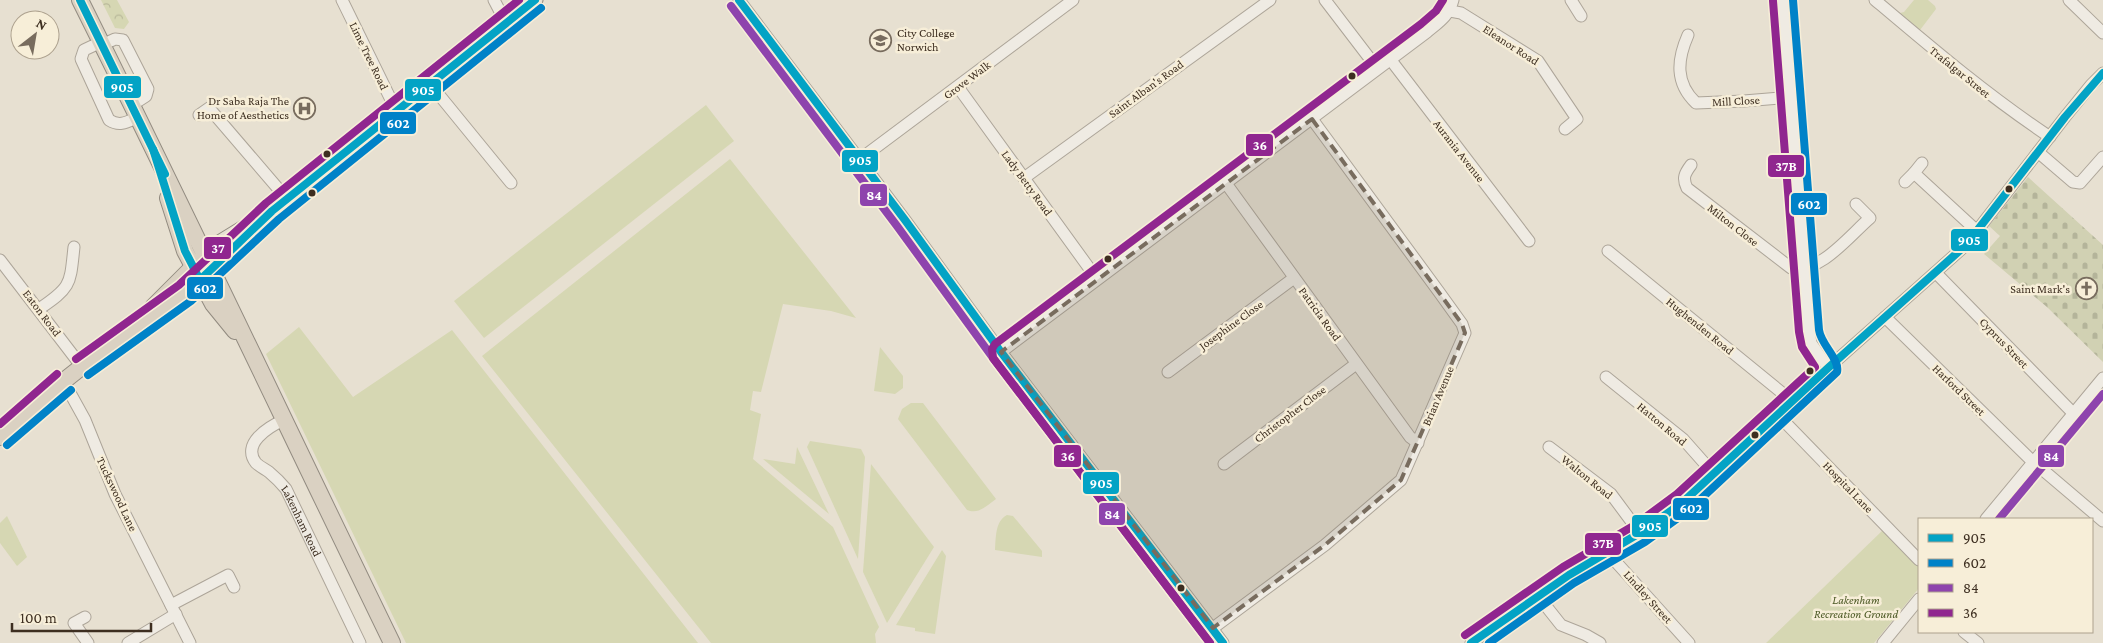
<svg xmlns="http://www.w3.org/2000/svg" width="2103" height="643" viewBox="0 0 2103 643" font-family="'Crimson Pro',serif">
<style>
.green{fill:#d6d7b3}
.forest{fill:url(#forest-crowns)}
.cemetery{fill:url(#cemetery-stones)}
.lines{fill:none;stroke-linecap:round;stroke-linejoin:round}
.minor-casing{stroke:#ada599;stroke-width:13}
.major-casing{stroke:#928b80;stroke-width:17}
.highway-casing{stroke:#928b80;stroke-width:18}
.minor{stroke:#efebe3;stroke-width:11}
.major{stroke:#e6e1d4;stroke-width:15}
.highway{stroke:#dad1c2;stroke-width:16}
.bus-1-casing{stroke:#f7eed8;stroke-width:11}
.bus-2-casing{stroke:#f7eed8;stroke-width:11}
.bus-3-casing{stroke:#f7eed8;stroke-width:11}
.bus-4-casing{stroke:#f7eed8;stroke-width:11}
.bus-5-casing{stroke:#f7eed8;stroke-width:11}
.bus-6-casing{stroke:#f7eed8;stroke-width:11}
.bus-1{stroke:#03a3c5;stroke-width:8}
.bus-2{stroke:#0082c8;stroke-width:8}
.bus-3{stroke:#8e44ad;stroke-width:8}
.bus-4{stroke:#90268f;stroke-width:8}
.bus-5{stroke:#90268f;stroke-width:8}
.bus-6{stroke:#90268f;stroke-width:8}
.marked{fill:#786c5e;fill-opacity:0.2;stroke:#786c5e;stroke-width:4;stroke-dasharray:10 6;stroke-linejoin:round}
.bus-dot{fill:#3d2e20;stroke:#f7eed8;stroke-width:2}
.labels{text-anchor:middle;dominant-baseline:central;stroke-width:5;stroke-linejoin:round;paint-order:stroke}
.poi-label{font-size:12px;fill:#3d2e20;stroke:#f7eed8;text-anchor:end}
.street-label{font-size:12px;fill:#3d2e20;stroke:#f7eed8}
.park-label{font-size:12px;font-style:italic;fill:#4d5a26;stroke:#f7eed8}
.line-badge{stroke:#f7eed8;stroke-width:2}
.badge-label{font-size:14px;text-anchor:middle;font-weight:bold;fill:#fff}
</style>
<defs>
<pattern id="forest-crowns" width="20" height="18" patternUnits="userSpaceOnUse" patternTransform="scale(1.25)"><rect width="20" height="18" fill="#d6d7b3"/><path d="M2 6a3 3 0 1 1 6 0M12 15a3 3 0 1 1 6 0" fill="none" stroke="#b9b99a"/></pattern>
<pattern id="cemetery-stones" width="16" height="16" patternUnits="userSpaceOnUse" patternTransform="scale(1.25)"><rect width="16" height="16" fill="#d1d1b3"/><path d="M2 7V4a2 2 0 0 1 4 0v3zM10 15v-3a2 2 0 0 1 4 0v3z" fill="#b4b49a"/></pattern>
</defs>
<rect width="100%" height="100%" fill="#e7e0d1"/>
<g class="green">
<polygon points="1914,0 1928,0 1935,6 1936,9 1920,30 1900,13 1904,12"/>
<polygon points="706,105 734,141 484,338 454,301"/>
<polygon points="730,159 856,318 831,311 783,304 761,392 753,391 750,410 761,414 753,459 833,527 879,627 875,634 876,643 711,643 482,356"/>
<polygon points="299,327 353,397 452,330 698,643 406,643 266,354"/>
<polygon points="880,347 903,376 903,388 895,394 874,391"/>
<path d="M911,403H923L996,499C987,505 979,515 967,510L898,419L902,409Z"/>
<polygon points="810,441 861,449 865,457 858,559 807,447"/>
<polygon points="797,447 829,514 763,459 795,464"/>
<polygon points="871,464 934,547 887,623 863,572"/>
<path d="M1007,515L1013,516L1042,551V557L995,550C996,538 995,521 1007,515Z"/>
<polygon points="7,516 27,557 17,566 0,543 0,523"/>
<polygon points="1883,530 1919,567 1919,588 1874,643 1766,643"/>
<polygon points="942,550 946,556 935,634 915,631 915,628 896,625"/>
</g>
<polygon class="forest" points="101,0 117,0 129,22 124,29 115,28"/>
<polygon class="cemetery" points="2028,177 2103,245 2103,362 2047,307 1984,254 2000,236 1989,226"/>
<g class="lines">
<defs>
<g id="minor">
<polyline points="342,0 397,112"/>
<polyline points="494,0 506,23"/>
<polyline points="739,0 905,220 1001,352 1223,643"/>
<polyline points="1325,0 1377,68"/>
<polyline points="1571,0 1581,16"/>
<polyline points="1783,0 1809,331 1811,343 1828,368"/>
<path d="M1875,0C1933,49 1987,95 2050,137"/>
<polyline points="2069,0 2103,33"/>
<polyline points="1450,11 1461,13 1538,61 1577,119 1565,129"/>
<path d="M1688,35C1677,60 1675,83 1696,103L1744,101L1791,97"/>
<path d="M101,42L84,50L81,59L109,120C120,127 127,122 138,117"/>
<polyline points="102,45 115,39 123,40 148,89 146,96 132,105"/>
<polyline points="1390,59 1529,241"/>
<polyline points="431,85 511,183"/>
<polyline points="958,87 1097,279"/>
<polyline points="199,115 209,108 287,199"/>
<polyline points="2038,152 2073,182 2080,183 2103,157"/>
<polyline points="859,160 1073,0"/>
<polyline points="1922,163 1914,173 1977,231"/>
<path d="M1691,165C1685,173 1682,178 1687,188L1791,268C1820,274 1849,236 1870,218L1856,204"/>
<polyline points="1024,178 1270,0"/>
<polyline points="1225,182 1410,437 1418,443"/>
<polyline points="1905,182 1914,173"/>
<polyline points="1608,251 1792,401"/>
<polyline points="0,260 82,367"/>
<polyline points="1936,273 2073,413"/>
<path d="M39,309C72,287 70,284 74,247"/>
<polyline points="1885,317 2030,459 2103,521"/>
<path d="M1001,352L1427,32C1439,22 1449,16 1453,0"/>
<polyline points="1168,372 1294,278"/>
<polyline points="1606,377 1683,439 1714,474"/>
<polyline points="64,382 85,420 115,494 190,643"/>
<polyline points="1777,414 1919,560"/>
<path id="s1" d="M284,420C268,427 241,444 256,463C260,467 265,469 269,472C275,477 281,483 286,489L360,643"/>
<polyline points="1549,447 1611,494 1640,533"/>
<polyline points="1224,464 1356,364"/>
<polyline points="1986,519 2103,378"/>
<polyline points="1607,552 1689,643"/>
<polyline points="1538,596 1561,625 1586,635 1600,643"/>
<polyline points="171,605 228,575 234,587"/>
<polyline points="85,617 74,623 88,643"/>
<polyline points="1213,628 1325,545 1401,480 1465,333 1462,324 1439,292 1312,119"/>
<polyline points="1964,632 1978,643"/>
<polyline points="128,643 176,614"/>
<polyline points="1471,643 1569,575 1643,531 1683,502 1714,474 1828,368 1966,245 2065,117 2091,85 2103,73"/>
<polyline points="1883,643 1919,599"/>
</g>
<g id="major">
<polyline points="205,256 221,242 247,226"/>
<polyline points="204,276 272,211 535,0"/>
</g>
<g id="highway">
<path d="M80,0C186,213 288,429 392,643"/>
<polyline points="168,198 185,251 213,304 235,331"/>
<polyline points="153,307 199,261"/>
<path d="M0,437C39,400 82,365 125,334C151,316 177,300 200,280"/>
</g>
</defs>
<use href="#minor" class="minor-casing"/>
<use href="#major" class="major-casing"/>
<use href="#highway" class="highway-casing"/>
<use href="#minor" class="minor"/>
<use href="#major" class="major"/>
<use href="#highway" class="highway"/>
<defs>
<g id="bus-1">
<polyline points="80,0 165,174"/>
<polyline points="739,0 905,220 1001,352 1223,643"/>
<polyline points="153,149 185,251 200,280 272,211 535,0"/>
<polyline points="1471,643 1569,575 1643,531 1683,502 1828,368 1966,245 2065,117 2103,73"/>
</g>
<g id="bus-2">
<polyline points="88,375 191,301 279,219 541,8"/>
<polyline points="7,445 71,390"/>
<path d="M1489,643L1574,583L1645,542L1689,510L1837,372C1840,359 1821,345 1819,330L1793,0"/>
</g>
<g id="bus-3">
<polyline points="731,6 897,226 993,358 1210,643"/>
<polyline points="1999,519 2103,394"/>
</g>
<polyline id="bus-4" points="1210,643 993,358 992,349 995,344 1421,24 1436,11 1443,0"/>
<g id="bus-5">
<polyline points="76,359 179,285 266,203 519,0"/>
<polyline points="0,424 57,374"/>
</g>
<polyline id="bus-6" points="1465,635 1563,567 1635,525 1677,494 1815,367 1802,347 1799,332 1773,1"/>
</defs>
<use href="#bus-1" class="bus-1-casing"/>
<use href="#bus-2" class="bus-2-casing"/>
<use href="#bus-3" class="bus-3-casing"/>
<use href="#bus-4" class="bus-4-casing"/>
<use href="#bus-5" class="bus-5-casing"/>
<use href="#bus-6" class="bus-6-casing"/>
<use href="#bus-1" class="bus-1"/>
<use href="#bus-2" class="bus-2"/>
<use href="#bus-3" class="bus-3"/>
<use href="#bus-4" class="bus-4"/>
<use href="#bus-5" class="bus-5"/>
<use href="#bus-6" class="bus-6"/>
</g>
<path class="marked" d="M1312,119L1462,324L1465,333L1401,480L1325,545L1213,628L1001,352Z"/>
<defs>
<symbol id="university-ring" viewBox="-11 -11 22 22"><circle r="9.5" fill="#f7eed8" stroke="#786c5e" stroke-width="1.5"/><path d="M0-5L7-2L0 1L-7-2ZM-4 1L0 2.5L4 1V4Q0 6-4 4Z" fill="#786c5e"/></symbol>
<symbol id="hospital-ring" viewBox="-11 -11 22 22"><circle r="9.5" fill="#f7eed8" stroke="#786c5e" stroke-width="1.5"/><path d="M-5-5h3v3.5h4V-5h3V5h-3V1.5h-4V5h-3Z" fill="#786c5e"/></symbol>
<symbol id="church-ring" viewBox="-11 -11 22 22"><circle r="9.5" fill="#f7eed8" stroke="#786c5e" stroke-width="1.5"/><path d="M-1.2-6h2.4v3.5h3.3v2.4h-3.3V6h-2.4V-.1h-3.3v-2.4h3.3Z" fill="#786c5e"/></symbol>
</defs>
<g fill-rule="evenodd">
<use href="#university-ring" x="868" y="28" width="25" height="25"/>
<use href="#hospital-ring" x="292" y="96" width="25" height="25"/>
<use href="#church-ring" x="2074" y="276" width="25" height="25"/>
</g>
<g class="bus-dot">
<circle cx="1352" cy="76" r="4.5"/>
<circle cx="327" cy="154" r="4.5"/>
<circle cx="2009" cy="189" r="4.5"/>
<circle cx="312" cy="193" r="4.5"/>
<circle cx="1108" cy="259" r="4.5"/>
<circle cx="1810" cy="371" r="4.5"/>
<circle cx="1755" cy="435" r="4.5"/>
<circle cx="1181" cy="588" r="4.5"/>
</g>
<g class="labels">
<g class="poi-label">
<text x="897" y="33" text-anchor="start">City College<tspan x="897" dy="14">Norwich</tspan></text>
<text x="289" y="101">Dr Saba Raja The<tspan x="289" dy="14">Home of Aesthetics</tspan></text>
<text x="2070" y="289">Saint Mark's</text>
</g>
<g class="street-label">
<text transform="translate(1511 45) rotate(33)">Eleanor Road</text>
<text transform="translate(369 56) rotate(64)">Lime Tree Road</text>
<text transform="translate(1960 72) rotate(39)">Trafalgar Street</text>
<text transform="translate(967 80) rotate(-37)">Grove Walk</text>
<text transform="translate(1146 89) rotate(-36)">Saint Alban's Road</text>
<text transform="translate(1736 101) rotate(-3)">Mill Close</text>
<text transform="translate(1459 151) rotate(52)">Aurania Avenue</text>
<text transform="translate(1027 183) rotate(54)">Lady Betty Road</text>
<text transform="translate(1733 225) rotate(38)">Milton Close</text>
<text transform="translate(42 313) rotate(53)">Eaton Road</text>
<text transform="translate(1320 314) rotate(54)">Patricia Road</text>
<text transform="translate(1231 325) rotate(-36)">Josephine Close</text>
<text transform="translate(1700 326) rotate(39)">Hughenden Road</text>
<text transform="translate(2004 343) rotate(46)">Cyprus Street</text>
<text transform="translate(1959 390) rotate(44)">Harford Street</text>
<text transform="translate(1438 396) rotate(-67)">Brian Avenue</text>
<text transform="translate(1290 414) rotate(-37)">Christopher Close</text>
<text transform="translate(1662 424) rotate(40)">Hatton Road</text>
<text transform="translate(1587 477) rotate(39)">Walton Road</text>
<text transform="translate(1848 487) rotate(46)">Hospital Lane</text>
<text transform="translate(117 494) rotate(65)">Tuckswood Lane</text>
<text stroke="none"><textPath href="#s1" startOffset="135">Lakenham Road</textPath></text>
<text transform="translate(1648 597) rotate(48)">Lindley Street</text>
</g>
<g class="park-label">
<text x="1856" y="600">Lakenham<tspan x="1856" dy="14">Recreation Ground</tspan></text>
</g>
</g>
<g class="line-badge">
<rect x="103" y="75" width="39" height="24" rx="5" fill="#03a3c5"/>
<rect x="404" y="78" width="38" height="24" rx="5" fill="#03a3c5"/>
<rect x="379" y="111" width="38" height="24" rx="5" fill="#0082c8"/>
<rect x="1245" y="133" width="29" height="24" rx="5" fill="#90268f"/>
<rect x="841" y="149" width="38" height="24" rx="5" fill="#03a3c5"/>
<rect x="1767" y="154" width="38" height="24" rx="5" fill="#90268f"/>
<rect x="859" y="183" width="29" height="24" rx="5" fill="#8e44ad"/>
<rect x="1790" y="192" width="38" height="24" rx="5" fill="#0082c8"/>
<rect x="1950" y="228" width="39" height="24" rx="5" fill="#03a3c5"/>
<rect x="203" y="236" width="29" height="24" rx="5" fill="#90268f"/>
<rect x="186" y="276" width="38" height="24" rx="5" fill="#0082c8"/>
<rect x="1053" y="444" width="29" height="24" rx="5" fill="#90268f"/>
<rect x="2037" y="444" width="28" height="24" rx="5" fill="#8e44ad"/>
<rect x="1082" y="471" width="38" height="24" rx="5" fill="#03a3c5"/>
<rect x="1672" y="497" width="38" height="24" rx="5" fill="#0082c8"/>
<rect x="1098" y="502" width="28" height="24" rx="5" fill="#8e44ad"/>
<rect x="1631" y="514" width="38" height="24" rx="5" fill="#03a3c5"/>
<rect x="1584" y="532" width="38" height="24" rx="5" fill="#90268f"/>
</g>
<g class="badge-label">
<text x="122" y="92">905</text>
<text x="423" y="95">905</text>
<text x="398" y="128">602</text>
<text x="1260" y="150">36</text>
<text x="860" y="165">905</text>
<text x="1786" y="171">37B</text>
<text x="874" y="200">84</text>
<text x="1809" y="209">602</text>
<text x="1969" y="245">905</text>
<text x="218" y="253">37</text>
<text x="205" y="293">602</text>
<text x="1068" y="461">36</text>
<text x="2051" y="461">84</text>
<text x="1101" y="488">905</text>
<text x="1691" y="513">602</text>
<text x="1112" y="519">84</text>
<text x="1650" y="531">905</text>
<text x="1603" y="548">37B</text>
</g>
<rect x="1918" y="518" width="175" height="115" fill="#f7eed8" stroke="#ada18e"/>
<rect x="1928" y="534" width="25" height="8" fill="#03a3c5" stroke="#ada18e"/>
<text x="1963" y="543" font-size="15" fill="#3d2e20">905</text>
<rect x="1928" y="559" width="25" height="8" fill="#0082c8" stroke="#ada18e"/>
<text x="1963" y="568" font-size="15" fill="#3d2e20">602</text>
<rect x="1928" y="584" width="25" height="8" fill="#8e44ad" stroke="#ada18e"/>
<text x="1963" y="593" font-size="15" fill="#3d2e20">84</text>
<rect x="1928" y="609" width="25" height="8" fill="#90268f" stroke="#ada18e"/>
<text x="1963" y="618" font-size="15" fill="#3d2e20">36</text>
<g transform="translate(35 35) rotate(31)"><circle r="24" fill="#f7eed8" stroke="#ada18e"/>
<path d="M0-4L9 19L0 12L-9 19Z" fill="#786c5e"/>
<text y="-8" font-size="14" font-weight="bold" text-anchor="middle" fill="#3d2e20">N</text>
</g>
<path d="M12 623v8h139v-8" fill="none" stroke="#3d2e20" stroke-width="2.5"/>
<text x="20" y="623" font-size="15" fill="#3d2e20" stroke="#f7eed8" stroke-width="4" paint-order="stroke">100 m</text>
</svg>
